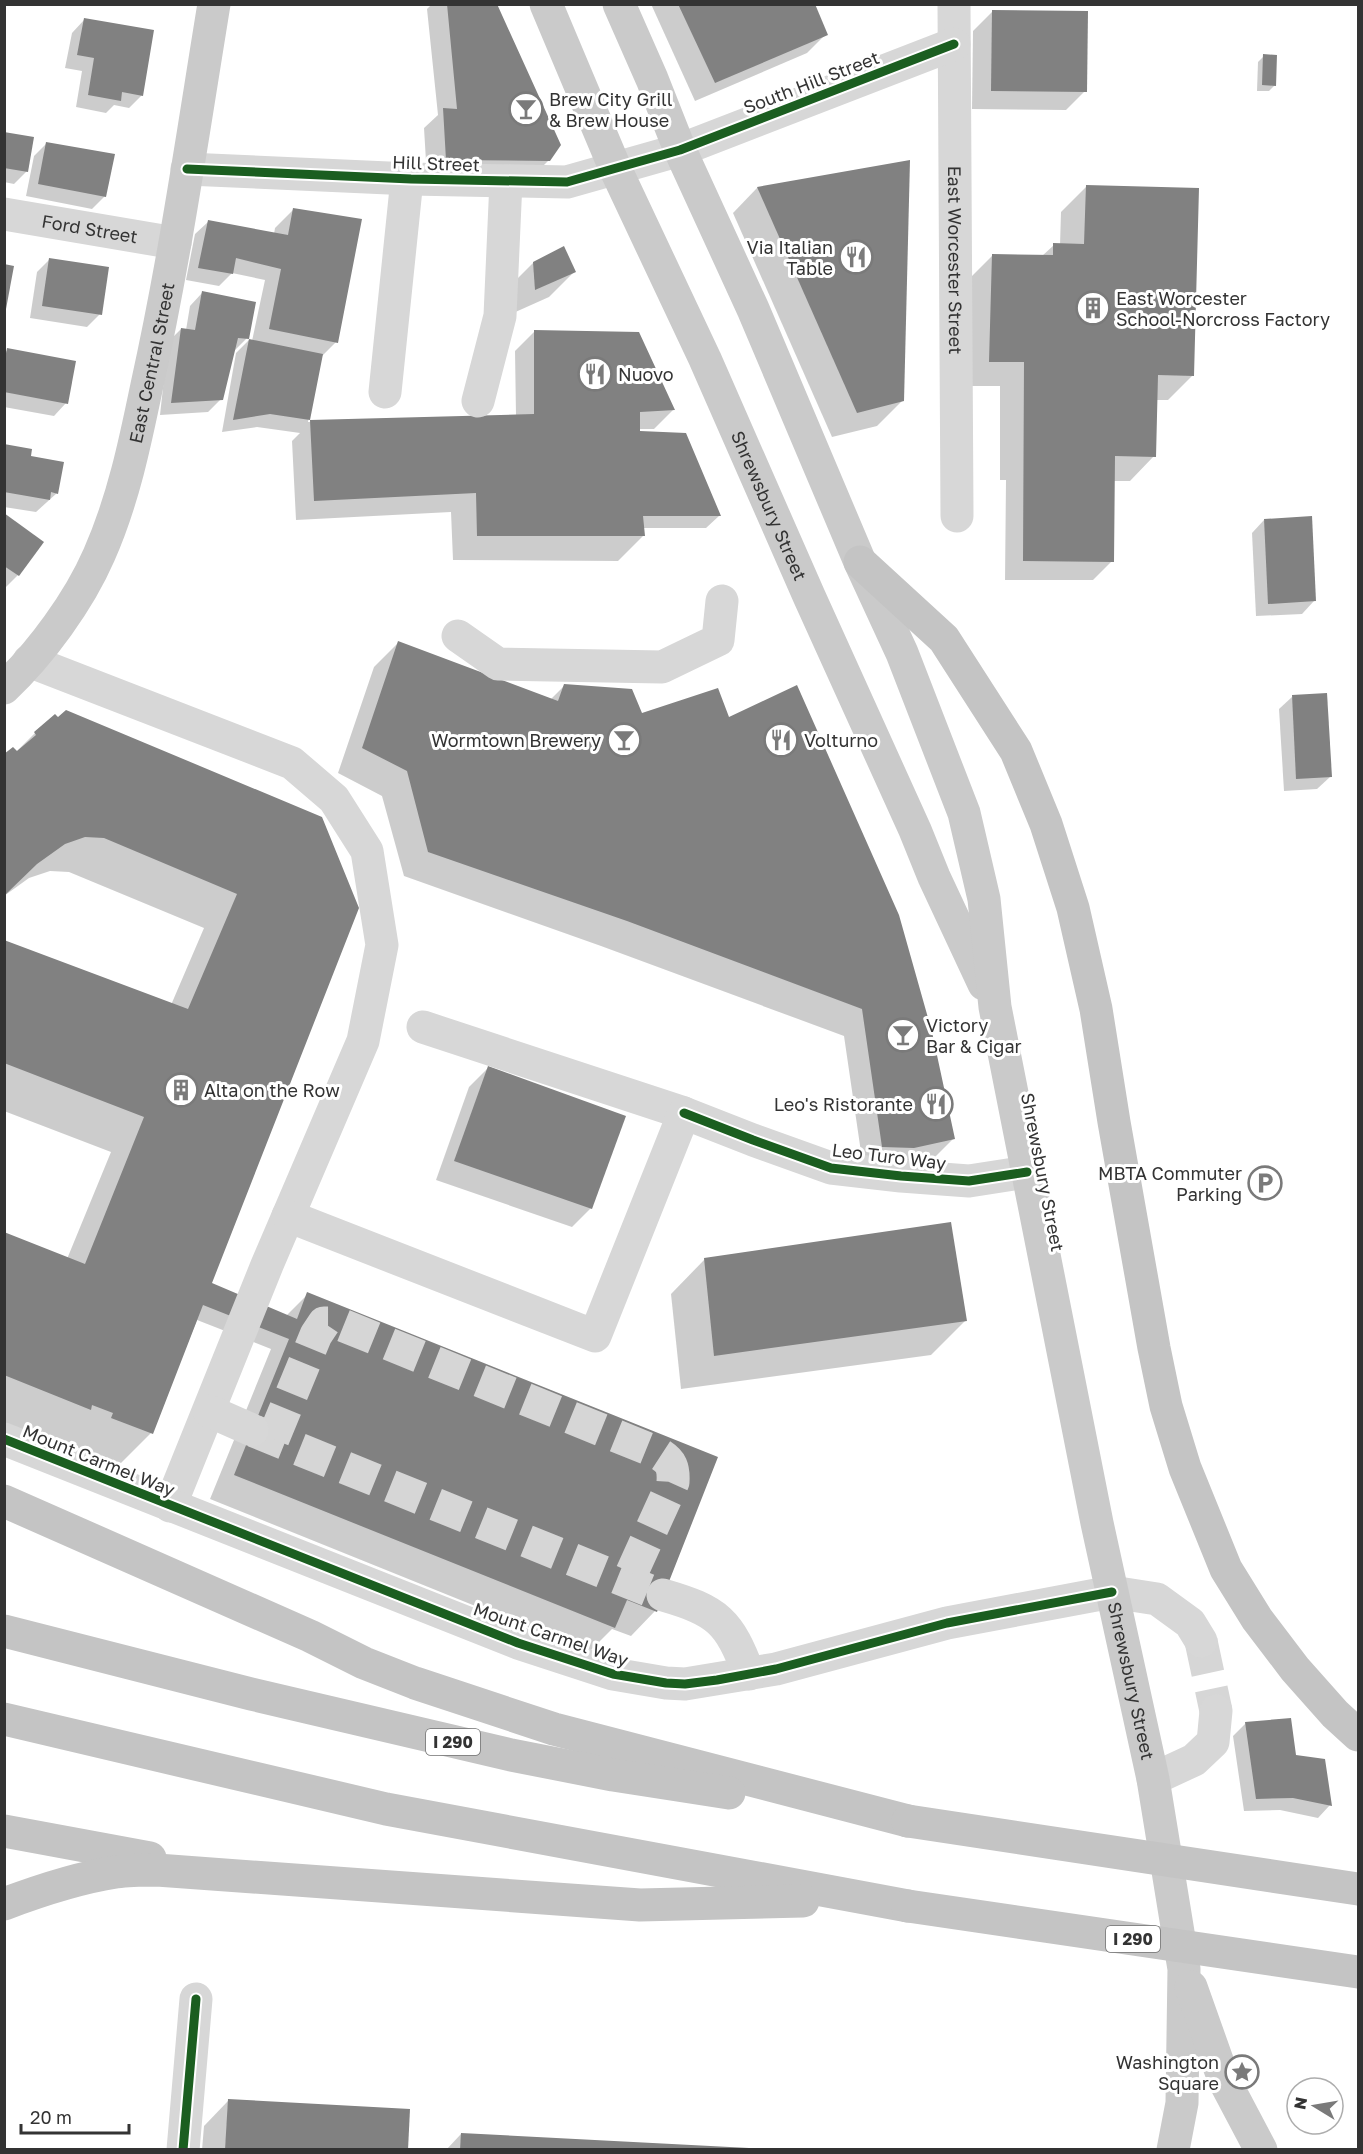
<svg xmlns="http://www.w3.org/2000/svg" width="1363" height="2154" viewBox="0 0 1363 2154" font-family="'Golos Text',sans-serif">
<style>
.shadow{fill:#0003}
.building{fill:#818181}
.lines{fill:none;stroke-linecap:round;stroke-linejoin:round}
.minor-tunnel{stroke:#d6d6d6;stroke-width:33;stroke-dasharray:33 16;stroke-linecap:butt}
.minor{stroke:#d7d7d7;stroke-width:33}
.major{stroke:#cacaca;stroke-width:33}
.highway{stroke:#c4c4c4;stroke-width:33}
.highway-bridge{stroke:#c4c4c4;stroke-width:33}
.cycleway-casing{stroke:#fff;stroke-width:13}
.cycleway{stroke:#1b5e20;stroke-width:9}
.labels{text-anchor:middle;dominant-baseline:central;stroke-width:6;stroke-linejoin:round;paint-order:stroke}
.shield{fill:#fff;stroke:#707070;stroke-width:1.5}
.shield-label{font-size:16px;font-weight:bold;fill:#333}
.street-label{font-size:18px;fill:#333;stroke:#fff}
.poi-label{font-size:18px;fill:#333;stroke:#fff;text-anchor:start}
</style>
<rect width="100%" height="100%" fill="#fff"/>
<g class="shadow">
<polygon points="432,4 495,4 549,160 530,179 427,178 424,128 438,115 427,9"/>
<polygon points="651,4 813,4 826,34 807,53 695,101"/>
<polygon points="992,12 1085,91 1066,110 972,109 973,31"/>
<polygon points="84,20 142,95 129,108 114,105 106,113 76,107 82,71 65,68 72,33"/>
<polygon points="1264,56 1275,85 1269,91 1257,91 1258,62"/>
<polygon points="4,134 27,171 14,184 4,182"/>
<polygon points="47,143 105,196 92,209 26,196 34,156"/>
<polygon points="908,162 902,401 877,426 832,437 733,213 757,188"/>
<polygon points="1086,187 1193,375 1168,400 1156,400 1154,456 1130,481 1113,481 1112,561 1093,580 1005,580 1006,480 1000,480 1000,386 965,386 968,280 993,255 1042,256 1054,245 1060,245 1061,212"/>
<polygon points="294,209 336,342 321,357 308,422 516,416 515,351 534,332 673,410 654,429 639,429 639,432 719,516 706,528 643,528 643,536 618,561 453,560 451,512 296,520 292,441 300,433 257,427 222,432 236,353 249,340 252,341 265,280 232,273 219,286 186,280 195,234 208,222 274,234 275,228"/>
<polygon points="50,259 100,314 87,327 30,318 37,272"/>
<polygon points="533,263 574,272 549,297 511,314 508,288"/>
<polygon points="202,293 247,338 234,351 221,399 208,412 160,415 168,342 181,329 186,330 190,306"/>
<polygon points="8,350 66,403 54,416 4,407 4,353"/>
<polygon points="4,446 29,457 57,493 36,512 4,507"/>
<polygon points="4,515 42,542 18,575 5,588"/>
<polygon points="1264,520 1314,601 1302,614 1256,616 1252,533"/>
<polygon points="398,643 551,699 564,686 641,715 728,719 953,1139 934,1158 894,1166 863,1166 844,1036 601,946 404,876 382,796 338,773 374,667"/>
<polygon points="1292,697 1330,777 1317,789 1284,791 1279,709"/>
<polygon points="57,719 321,819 210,1283 286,1316 308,1294 716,1458 655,1611 631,1636 612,1629 589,1652 210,1499 271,1349 197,1320 151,1433 117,1467 78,1452 79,1448 59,1440 55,1443 4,1423 4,1234 67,1259 111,1152 4,1111 4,942 171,1005 204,928 69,872 50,871 29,878 4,896 4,756 16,752 35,733"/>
<polygon points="488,1068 591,1208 572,1227 436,1180 469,1087"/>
<polygon points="705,1259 965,1321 931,1355 681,1389 671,1294"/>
<polygon points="1246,1723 1295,1756 1330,1805 1318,1818 1280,1810 1244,1811 1233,1736"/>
<polygon points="228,2101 406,2150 202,2150 204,2126"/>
<polygon points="461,2134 755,2150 446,2150"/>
</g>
<g class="building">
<polygon points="447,4 497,4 561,145 550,161 446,160 443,108 457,109"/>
<polygon points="678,4 815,4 828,35 715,83"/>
<polygon points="992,10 1088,11 1087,92 991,91"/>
<polygon points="84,18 154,30 143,96 122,92 121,101 88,95 94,58 77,55"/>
<polygon points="1263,54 1277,55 1276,86 1262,85"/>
<polygon points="4,132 34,137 28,172 4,168"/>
<polygon points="46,142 115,154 106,197 38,184"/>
<polygon points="910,160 904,401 857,413 757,187"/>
<polygon points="1086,185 1199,188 1194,376 1158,375 1156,457 1115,456 1114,562 1023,561 1024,362 989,362 992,254 1053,255 1053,243 1084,244"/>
<polygon points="293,208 362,219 338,343 269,329 281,269 236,258 233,274 198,268 208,220 288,235"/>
<polygon points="564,246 576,272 535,290 533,262"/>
<polygon points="49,258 109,267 102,315 42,306"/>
<polygon points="4,264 14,266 6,309 4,309"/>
<polygon points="202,291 256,302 249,339 238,338 223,400 171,403 181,328 195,330"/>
<polygon points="534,330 639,332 675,410 640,412 640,431 686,433 721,516 643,516 645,536 477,536 476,493 314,501 310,420 534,414"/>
<polygon points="249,339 323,354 310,420 270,414 233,420"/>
<polygon points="7,348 76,361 68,404 4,392 4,364"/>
<polygon points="4,444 32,449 31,456 64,462 58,494 51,492 50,500 4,492"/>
<polygon points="4,513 44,542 19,576 4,566"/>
<polygon points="1312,516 1316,601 1268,604 1264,519"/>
<polygon points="398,641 558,701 564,684 632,689 642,713 718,688 729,717 797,685 899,915 932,1032 955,1139 914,1148 882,1147 862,1009 627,921 428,852 407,771 362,748"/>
<polygon points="1327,693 1332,777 1296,779 1292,695"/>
<polygon points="66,710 322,817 359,908 212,1283 297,1319 307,1292 718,1457 657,1612 627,1600 615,1628 234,1475 289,1339 203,1305 153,1434 111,1418 113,1413 92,1405 91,1410 4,1375 4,1232 85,1264 144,1117 4,1063 4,940 188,1009 237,894 104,838 85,837 65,844 37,864 4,896 4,754 13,747 17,751 36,735 34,732 55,714 58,717"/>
<polygon points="488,1066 626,1116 592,1209 454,1161"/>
<polygon points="951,1222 967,1321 714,1356 704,1258"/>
<polygon points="1291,1718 1296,1755 1325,1759 1332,1806 1293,1798 1256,1799 1245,1722"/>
<polygon points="228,2099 410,2109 408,2150 225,2150"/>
<polygon points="461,2133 749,2148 749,2150 460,2150"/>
</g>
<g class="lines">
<g class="minor-tunnel">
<polyline points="254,1431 648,1590"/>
<path d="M273,1439L316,1335L324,1323H337L656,1452C670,1460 674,1465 673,1482L628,1581"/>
<polyline points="1201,1641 1216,1711"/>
</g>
<g class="minor">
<path id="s1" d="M954,4L957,516"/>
<polyline points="187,169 411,179 567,182 680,150 954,44"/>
<path id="s2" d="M4,214L175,243"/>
<polyline points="385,392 407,179"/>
<polyline points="478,401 500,316 506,181"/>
<polyline points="458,636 498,664 662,667 718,640 722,601"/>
<polyline points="29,661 292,763 334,799 367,851 382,945 363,1041 267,1265 170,1506"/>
<polyline points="423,1027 684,1113 753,1140 831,1168 901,1176 969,1181 1027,1172"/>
<polyline points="288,1216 595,1336 684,1113"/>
<polyline points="209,1411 252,1430"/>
<polyline points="4,1439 518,1643 613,1674 666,1683 685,1684 776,1669 947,1623 1112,1592 1157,1599 1190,1623 1201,1641"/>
<path d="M663,1595C718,1611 729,1621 749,1674"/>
<polyline points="1153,1779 1194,1760 1213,1742 1216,1711"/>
<polyline points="183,2150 196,1999"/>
</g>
<g class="major">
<path id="s3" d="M546,4L615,168L705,359L809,596L915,830L934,877L984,984"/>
<path id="s4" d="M619,4L652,79L680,150L753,309L860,562L902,653L964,813L984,899L995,1007L1097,1523L1153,1779L1184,1969L1182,2103L1173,2150"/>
<path id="s5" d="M4,688C41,653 79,601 99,555C123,501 135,443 147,385C175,259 193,132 214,4"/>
<polyline points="1191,1987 1224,2080 1261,2150"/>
</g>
<g class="highway">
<polyline points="860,562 944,639 1016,751 1046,824 1073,908 1096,1009 1114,1122 1154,1348 1166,1406 1185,1468 1226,1569 1257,1619 1295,1669 1335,1714 1358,1735"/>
<polyline points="4,1501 310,1636 364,1663 415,1683 554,1729 908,1821"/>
<polyline points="4,1631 251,1694 511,1755 613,1775 729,1793"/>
<polyline points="4,1719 386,1809 908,1906"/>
<polyline points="4,1831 150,1858"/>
<path d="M4,1904C41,1890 77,1878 116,1872C129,1870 144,1870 157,1870L640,1905L803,1901"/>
</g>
<g class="highway-bridge">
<polyline points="908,1821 1358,1889"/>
<polyline points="908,1906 1358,1972"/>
</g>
<defs>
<g id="cycleway">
<polyline points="187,169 411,179 567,182 680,150 954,44"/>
<polyline points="684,1113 753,1140 831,1168 901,1176 969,1181 1027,1172"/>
<polyline points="4,1439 518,1643 613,1674 666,1683 685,1684 717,1680 776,1669 947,1623 1112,1592"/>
<polyline points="183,2150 196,1999"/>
</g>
</defs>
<use href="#cycleway" class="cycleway-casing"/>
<use href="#cycleway" class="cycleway"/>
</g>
<defs>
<symbol id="bar-ring" viewBox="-11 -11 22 22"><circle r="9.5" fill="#fff" stroke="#7a7a7a" stroke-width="1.5"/><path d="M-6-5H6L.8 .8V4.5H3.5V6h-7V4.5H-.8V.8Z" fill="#7a7a7a"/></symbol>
<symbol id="restaurant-ring" viewBox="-11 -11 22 22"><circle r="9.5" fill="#fff" stroke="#7a7a7a" stroke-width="1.5"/><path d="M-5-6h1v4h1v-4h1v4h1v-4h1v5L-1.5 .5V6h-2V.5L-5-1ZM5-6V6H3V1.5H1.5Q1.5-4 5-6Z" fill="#7a7a7a"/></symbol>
<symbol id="building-ring" viewBox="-11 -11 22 22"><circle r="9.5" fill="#fff" stroke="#7a7a7a" stroke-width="1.5"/><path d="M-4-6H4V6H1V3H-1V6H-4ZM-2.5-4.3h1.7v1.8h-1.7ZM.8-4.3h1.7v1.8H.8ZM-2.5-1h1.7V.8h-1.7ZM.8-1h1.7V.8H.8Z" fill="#7a7a7a"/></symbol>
<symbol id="parking-ring" viewBox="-11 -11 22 22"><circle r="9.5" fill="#fff" stroke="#7a7a7a" stroke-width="1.5"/><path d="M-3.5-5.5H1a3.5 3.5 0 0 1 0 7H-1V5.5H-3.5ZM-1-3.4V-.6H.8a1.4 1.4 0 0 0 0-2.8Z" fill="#7a7a7a"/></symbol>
<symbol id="sight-ring" viewBox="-11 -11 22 22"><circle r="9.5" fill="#fff" stroke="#7a7a7a" stroke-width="1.5"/><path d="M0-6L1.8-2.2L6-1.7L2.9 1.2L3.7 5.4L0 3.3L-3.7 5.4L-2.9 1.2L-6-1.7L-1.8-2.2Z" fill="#7a7a7a"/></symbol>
</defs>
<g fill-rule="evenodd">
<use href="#bar-ring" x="507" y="90" width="38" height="38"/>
<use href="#restaurant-ring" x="837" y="238" width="38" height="38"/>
<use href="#building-ring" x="1074" y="289" width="38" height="38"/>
<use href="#restaurant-ring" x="576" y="355" width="38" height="38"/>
<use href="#bar-ring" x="605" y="721" width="38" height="38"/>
<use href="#restaurant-ring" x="762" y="721" width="38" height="38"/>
<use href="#bar-ring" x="884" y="1016" width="38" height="38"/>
<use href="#building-ring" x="162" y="1071" width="38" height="38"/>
<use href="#restaurant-ring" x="917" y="1085" width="38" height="38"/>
<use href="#parking-ring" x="1246" y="1164" width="38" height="38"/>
<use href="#sight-ring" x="1223" y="2053" width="38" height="38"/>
</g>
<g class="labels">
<g class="shield">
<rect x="426" y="1729" width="54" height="26" rx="4.5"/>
<rect x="1106" y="1926" width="54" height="26" rx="4.5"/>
</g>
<g class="shield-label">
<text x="453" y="1742">I 290</text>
<text x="1133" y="1939">I 290</text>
</g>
<g class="street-label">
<text transform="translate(811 82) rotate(-21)">South Hill Street</text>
<text transform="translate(436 163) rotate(2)">Hill Street</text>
<text stroke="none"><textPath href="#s2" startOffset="87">Ford Street</textPath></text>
<text stroke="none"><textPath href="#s1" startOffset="256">East Worcester Street</textPath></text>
<text stroke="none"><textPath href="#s5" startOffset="364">East Central Street</textPath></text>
<text stroke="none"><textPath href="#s3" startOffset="549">Shrewsbury Street</textPath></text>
<text transform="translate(889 1156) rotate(7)">Leo Turo Way</text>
<text transform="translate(1043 1172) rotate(79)">Shrewsbury Street</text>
<text transform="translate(99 1460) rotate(22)">Mount Carmel Way</text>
<text transform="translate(551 1634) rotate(19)">Mount Carmel Way</text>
<text stroke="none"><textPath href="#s4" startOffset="1764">Shrewsbury Street</textPath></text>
</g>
<g class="poi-label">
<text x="549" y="99">Brew City Grill<tspan x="549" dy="21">&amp; Brew House</tspan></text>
<text x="833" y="247" text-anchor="end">Via Italian<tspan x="833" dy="21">Table</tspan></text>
<text x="1116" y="298">East Worcester<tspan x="1116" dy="21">School-Norcross Factory</tspan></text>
<text x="618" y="374">Nuovo</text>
<text x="601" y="740" text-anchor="end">Wormtown Brewery</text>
<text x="804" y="740">Volturno</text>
<text x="926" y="1025">Victory<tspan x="926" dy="21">Bar &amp; Cigar</tspan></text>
<text x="204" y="1090">Alta on the Row</text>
<text x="913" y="1104" text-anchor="end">Leo's Ristorante</text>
<text x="1242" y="1173" text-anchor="end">MBTA Commuter<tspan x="1242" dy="21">Parking</tspan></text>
<text x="1219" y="2062" text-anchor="end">Washington<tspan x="1219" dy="21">Square</tspan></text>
</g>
</g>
<rect width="1363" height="2154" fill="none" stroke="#333333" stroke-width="12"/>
<g transform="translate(1315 2106) rotate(281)"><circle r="28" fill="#ffffff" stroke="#adadad" stroke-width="1.5"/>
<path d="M0-4.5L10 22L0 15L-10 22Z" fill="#7a7a7a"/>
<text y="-9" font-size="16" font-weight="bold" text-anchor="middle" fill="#333333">N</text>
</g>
<path d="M21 2124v9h108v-9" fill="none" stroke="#333333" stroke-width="3"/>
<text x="30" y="2124" font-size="18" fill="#333333" stroke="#ffffff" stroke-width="4.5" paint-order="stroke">20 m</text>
</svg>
